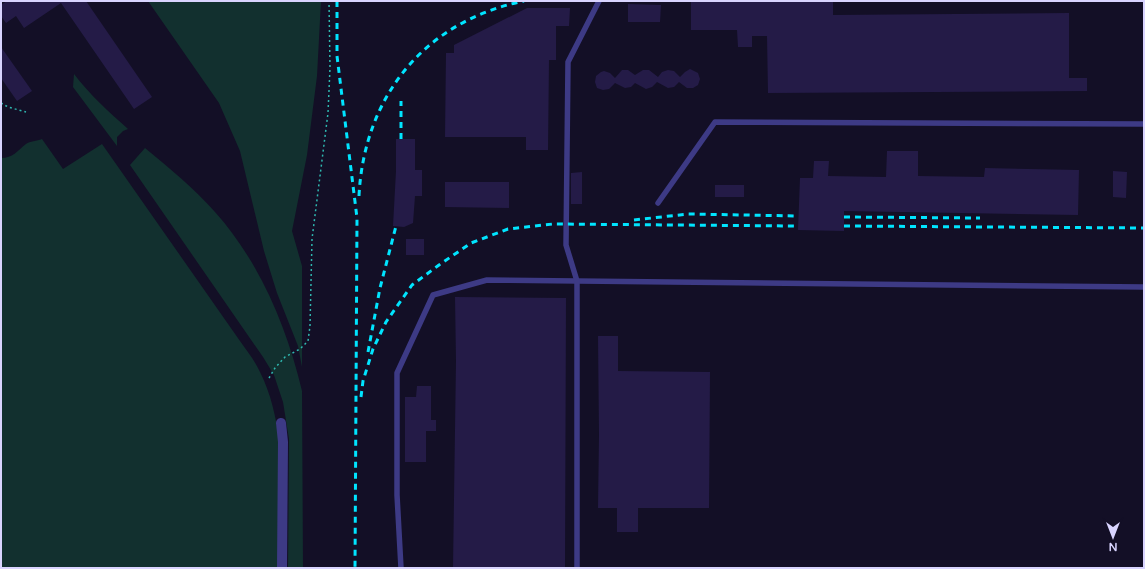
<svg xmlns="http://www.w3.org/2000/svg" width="1145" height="569" viewBox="0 0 1145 569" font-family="'Varela Round',sans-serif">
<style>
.green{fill:#12302f}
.building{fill:#241b47}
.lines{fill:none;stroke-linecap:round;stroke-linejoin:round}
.path{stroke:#2fb8b0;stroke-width:1.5;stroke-dasharray:2 3;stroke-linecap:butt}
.service{stroke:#3d3a85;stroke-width:5.5}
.minor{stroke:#3d3a85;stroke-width:10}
.rail{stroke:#00e5ff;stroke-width:3;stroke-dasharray:6 5;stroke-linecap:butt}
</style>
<rect width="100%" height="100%" fill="#130f26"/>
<g class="green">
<polygon points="148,1 321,1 317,76 307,155 292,231 302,266 302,367 298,346 277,293 264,251 240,151 219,103"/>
<path d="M74,74C90,95 109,112 128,129L123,131L117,137V146L73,87Z"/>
<path d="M42,139L63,169L102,144L240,341C247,351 255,361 260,372C271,394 276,417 279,440L278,568H1V158C13,158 17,151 26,144C30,141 37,141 42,139Z"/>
<path d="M145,148C169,168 194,188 215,212C259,261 287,327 302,391L303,568H288L289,439L283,402L274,375L263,357L130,165Z"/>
</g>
<g class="building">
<polygon points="7,1 86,1 152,97 134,109 61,3 24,28 16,16 6,23 1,16 1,5"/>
<polygon points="691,1 833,1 833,15 1069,13 1069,78 1087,78 1087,91 768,93 767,36 752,36 752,47 738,47 737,30 691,30"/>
<polygon points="628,4 661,5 660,22 628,22"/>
<polygon points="527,8 570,8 569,26 556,26 556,60 549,60 548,150 526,150 526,137 445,137 446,53 454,53 454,45"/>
<polygon points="1,47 32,91 17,101 1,78"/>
<polygon points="690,69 698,73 700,79 698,85 693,88 687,88 679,82 674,87 668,88 657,82 652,87 646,89 635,83 631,87 625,88 615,83 609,89 603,90 597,88 595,82 596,76 601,72 604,71 610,73 615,78 622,70 628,70 635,75 643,70 649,70 658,77 662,72 668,70 674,71 680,77 685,72"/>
<polygon points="396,139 415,139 415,170 422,170 422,196 415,196 413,223 404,227 393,226 396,171"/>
<polygon points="887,151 918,151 918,176 984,177 985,168 1079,170 1078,215 844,211 844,231 798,230 800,178 813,178 814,161 829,161 828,176 886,177"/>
<polygon points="1113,171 1127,172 1126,198 1113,197"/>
<polygon points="582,172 582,204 571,204 571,173"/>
<polygon points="445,182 509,182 509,208 445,207"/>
<rect x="715" y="185" width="29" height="12"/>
<rect x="406" y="239" width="18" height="16"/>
<polygon points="455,297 566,298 565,568 453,568 456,361"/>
<polygon points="598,336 618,336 618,371 710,372 709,508 638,508 638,532 617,532 617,508 598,508 599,435"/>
<polygon points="417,386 431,386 431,420 436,420 436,431 426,431 426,462 405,462 405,397 416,397"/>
</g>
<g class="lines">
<g class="path">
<polyline points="1,103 8,107 26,112"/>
<polyline points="269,378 275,368 285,357 300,349 308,341 310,326 312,239 328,113 330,68 329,1"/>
</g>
<g class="service">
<polyline points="658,203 715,122 1144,124"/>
<polyline points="401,568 397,495 397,373 433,295 487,280 1144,287"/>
<polyline points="577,568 577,281 566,245 568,62 599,1"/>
</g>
<polyline class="minor" points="281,423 283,442 282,568"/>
<g class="rail">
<polyline points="337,1 337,56 357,218 355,568"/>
<polyline points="401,139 401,101"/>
<path d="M359,196C364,96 425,21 524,1"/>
<polyline points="844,217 980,218"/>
<polyline points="634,220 688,214 798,216"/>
<polyline points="844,226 1144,228"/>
<polyline points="368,352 380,288 396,226"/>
<polyline points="361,397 363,381 373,349 386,322 412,285 439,265 471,243 508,229 553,224 798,226"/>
</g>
</g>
<rect width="1145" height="569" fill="none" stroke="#d9d4ff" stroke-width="4"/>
<g transform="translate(1113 537) rotate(180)" stroke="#130f26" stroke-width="3" paint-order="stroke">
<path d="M0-3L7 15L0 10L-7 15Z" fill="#d9d4ff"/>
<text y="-6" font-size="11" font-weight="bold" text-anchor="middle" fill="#d9d4ff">N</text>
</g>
</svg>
